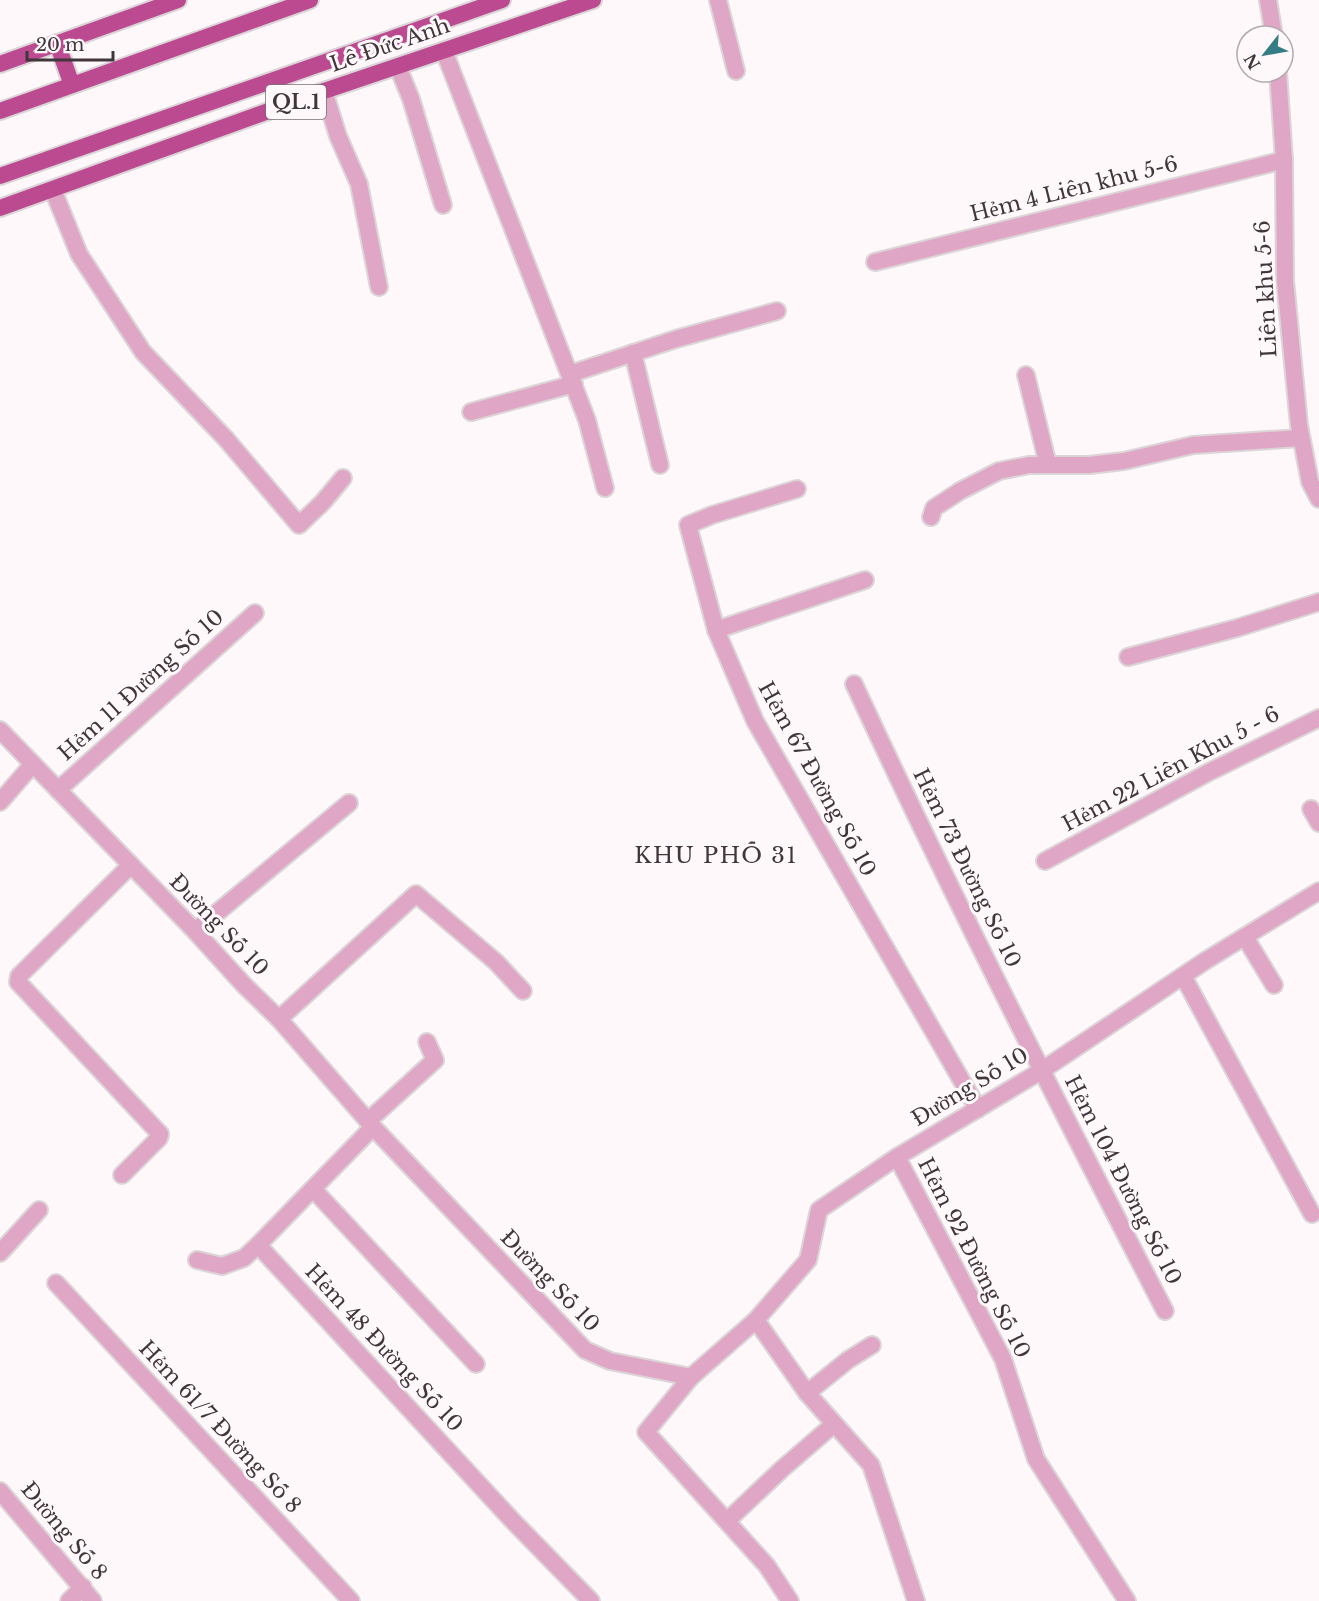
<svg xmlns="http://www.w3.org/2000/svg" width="1319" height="1601" viewBox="0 0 1319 1601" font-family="'Libre Baskerville',serif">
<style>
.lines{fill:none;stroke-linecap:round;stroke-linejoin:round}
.service-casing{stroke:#dcd5d8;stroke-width:20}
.minor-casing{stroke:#dcd5d8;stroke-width:20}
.trunk-casing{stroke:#dcd5d8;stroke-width:20}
.service{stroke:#e0a6c5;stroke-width:16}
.minor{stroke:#e0a6c5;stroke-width:16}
.trunk{stroke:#bb4a90;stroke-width:16}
.labels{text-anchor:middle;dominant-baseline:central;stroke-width:6;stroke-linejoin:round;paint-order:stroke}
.shield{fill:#fef8fb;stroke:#797075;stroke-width:1.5}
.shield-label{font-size:20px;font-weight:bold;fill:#40363b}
.street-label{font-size:21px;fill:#40363b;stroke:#fef8fb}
.neighbourhood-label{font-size:22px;letter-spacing:1.5px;fill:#40363b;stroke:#fef8fb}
</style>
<rect width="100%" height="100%" fill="#fef8fb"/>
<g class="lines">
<defs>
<g id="service">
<polyline points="718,0 736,71"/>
<polyline points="444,51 587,420 605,488"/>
<polyline points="398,67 411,99 443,205"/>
<polyline points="324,91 338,136 359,184 379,287"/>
<polyline points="53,190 79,254 143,352 226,439 299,525 323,502 343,478"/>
<polyline points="633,353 660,465"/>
<polyline points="570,374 676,339 777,311"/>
<polyline points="1026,375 1048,465"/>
<polyline points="471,412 574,384"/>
<polyline points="931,517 934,508 960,491 999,471 1029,465 1089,465 1124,461 1193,445 1301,438"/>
<polyline points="716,630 865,580"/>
<polyline points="1045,861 1209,772 1319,718"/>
<polyline points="122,1175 159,1138 160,1134"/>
<polyline points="197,1260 222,1266 244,1258 258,1245"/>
<polyline points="56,1283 351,1601"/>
<polyline points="807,1393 848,1360 872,1345"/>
<polyline points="727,1521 782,1469 834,1424"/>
</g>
<g id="minor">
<polyline points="1268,0 1274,36"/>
<polyline points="1278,72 1284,160 1285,281 1299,425 1310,482 1319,499"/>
<polyline points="875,262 1284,160"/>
<polyline points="797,489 712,515 688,525 716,630 755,721 978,1109"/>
<polyline points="1128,657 1237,628 1319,602"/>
<path d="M854,684C952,896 1058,1104 1165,1311"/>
<polyline points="0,730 195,931 244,985 279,1019 373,1127 585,1350 610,1361 691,1377 756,1320 808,1260 819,1210 897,1157 1041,1071 1205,961 1319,891"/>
<polyline points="58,790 255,613"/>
<polyline points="0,802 33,764"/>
<polyline points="1311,809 1319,823"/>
<polyline points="131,865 19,976 18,982 160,1134"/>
<polyline points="195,931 349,803"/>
<polyline points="1245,937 1274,985"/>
<polyline points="1183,976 1312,1214"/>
<polyline points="279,1019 416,894 496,962 523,991"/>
<polyline points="368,1121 435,1060 427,1042"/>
<polyline points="373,1127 258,1245 511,1519 591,1601"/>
<polyline points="897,1157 1003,1359 1036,1459 1127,1601"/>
<polyline points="313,1189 476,1364"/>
<polyline points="0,1253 39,1210"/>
<polyline points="756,1320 807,1393 871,1465 916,1601"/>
<polyline points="691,1377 646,1432 767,1566 790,1601"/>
<polyline points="0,1491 93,1601"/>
<polyline points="69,1601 83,1587"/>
</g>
<g id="trunk">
<polyline points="57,43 72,85"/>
<polyline points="0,64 178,0"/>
<polyline points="0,111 310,0"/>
<polyline points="0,176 502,0"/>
<polyline points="0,208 324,91 593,0"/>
</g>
</defs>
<use href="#service" class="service-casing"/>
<use href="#minor" class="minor-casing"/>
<use href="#trunk" class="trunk-casing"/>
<use href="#service" class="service"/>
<use href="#minor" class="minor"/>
<use href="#trunk" class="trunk"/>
</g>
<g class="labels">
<rect class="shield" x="266" y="85" width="60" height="34" rx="4.5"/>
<g class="shield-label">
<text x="296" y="102">QL.1</text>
</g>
<g class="street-label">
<text transform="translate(390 45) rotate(-19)">Lê Đức Anh</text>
<text transform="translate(1074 189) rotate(-14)">Hẻm 4 Liên khu 5-6</text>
<text transform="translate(1266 289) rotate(-93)">Liên khu 5-6</text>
<text transform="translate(141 685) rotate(-42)">Hẻm 11 Đường Số 10</text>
<text transform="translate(1171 769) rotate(-28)">Hẻm 22 Liên Khu 5 - 6</text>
<text transform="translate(817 779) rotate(61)">Hẻm 67 Đường Số 10</text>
<text transform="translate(967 868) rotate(64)">Hẻm 73 Đường Số 10</text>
<text transform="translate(219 925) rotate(46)">Đường Số 10</text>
<text transform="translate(970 1087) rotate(-31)">Đường Số 10</text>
<text transform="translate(1123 1180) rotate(63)">Hẻm 104 Đường Số 10</text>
<text transform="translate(974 1258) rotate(63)">Hẻm 92 Đường Số 10</text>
<text transform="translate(550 1281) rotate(46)">Đường Số 10</text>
<text transform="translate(384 1348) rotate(47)">Hẻm 48 Đường Số 10</text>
<text transform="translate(220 1427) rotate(47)">Hẻm 61/7 Đường Số 8</text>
<text transform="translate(64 1531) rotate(50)">Đường Số 8</text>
</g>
<g class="neighbourhood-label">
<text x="716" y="855">KHU PHỐ 31</text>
</g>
</g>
<g transform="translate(1265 54) rotate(239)"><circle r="28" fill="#fef8fb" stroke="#b2aaae" stroke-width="1.5"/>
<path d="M0-4.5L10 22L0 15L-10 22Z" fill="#347c83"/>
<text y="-9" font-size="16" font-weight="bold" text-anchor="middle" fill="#40363b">N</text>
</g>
<path d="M27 51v9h86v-9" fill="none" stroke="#40363b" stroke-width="3"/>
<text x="36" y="51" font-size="18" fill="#40363b" stroke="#fef8fb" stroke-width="4.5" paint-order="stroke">20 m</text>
</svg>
